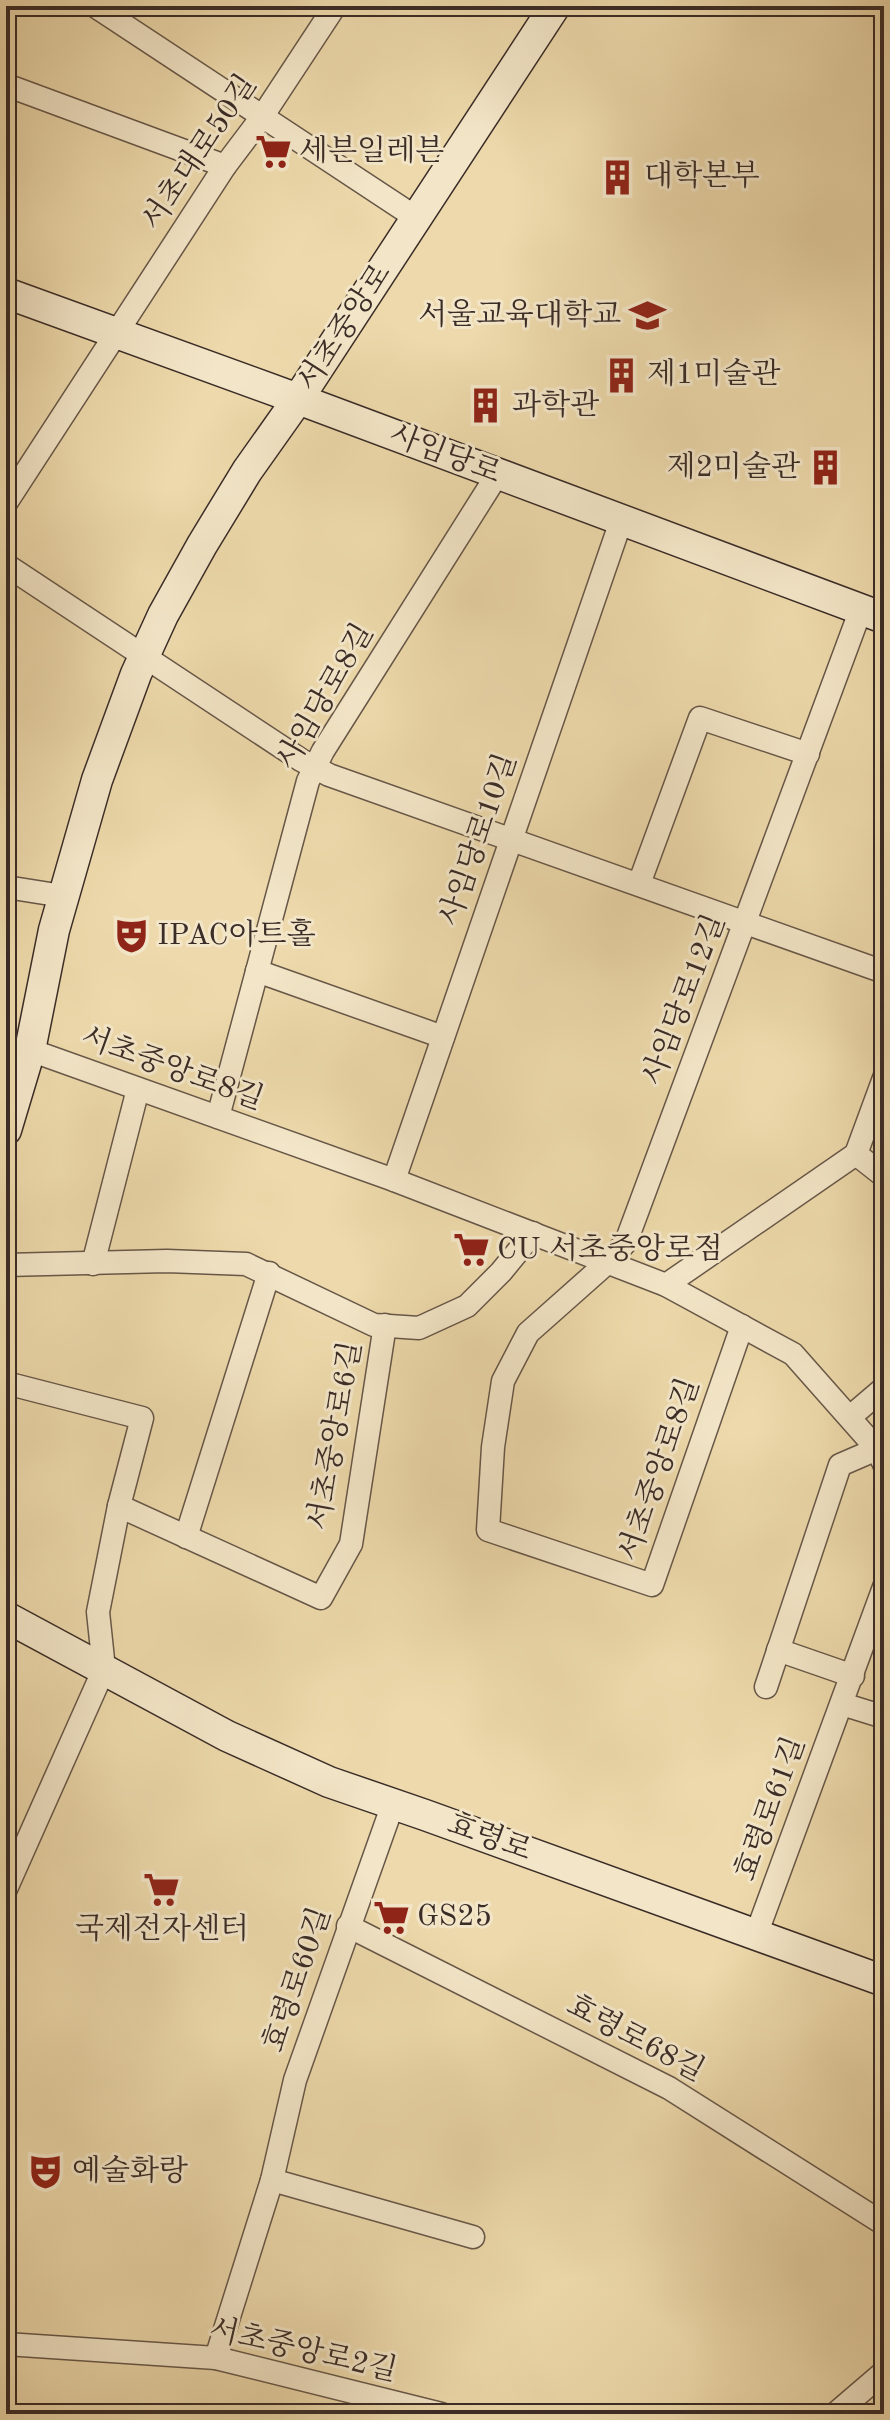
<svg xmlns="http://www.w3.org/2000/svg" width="890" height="2420" viewBox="0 0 890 2420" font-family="'Old Standard TT','Noto Serif KR',serif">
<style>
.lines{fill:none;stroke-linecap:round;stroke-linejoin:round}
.minor-casing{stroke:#675748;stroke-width:25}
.secondary-casing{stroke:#3a2c27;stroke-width:33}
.minor{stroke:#f3e6c8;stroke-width:22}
.secondary{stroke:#f3e6c8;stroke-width:30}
.labels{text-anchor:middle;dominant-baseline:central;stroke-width:6;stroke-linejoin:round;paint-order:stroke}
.poi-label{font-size:30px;fill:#3a2c27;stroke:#f3e6c8;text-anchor:start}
.street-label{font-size:30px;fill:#3a2c27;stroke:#f3e6c8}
</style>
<rect width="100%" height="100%" fill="#edd9ab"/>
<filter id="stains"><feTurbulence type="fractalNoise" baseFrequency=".0025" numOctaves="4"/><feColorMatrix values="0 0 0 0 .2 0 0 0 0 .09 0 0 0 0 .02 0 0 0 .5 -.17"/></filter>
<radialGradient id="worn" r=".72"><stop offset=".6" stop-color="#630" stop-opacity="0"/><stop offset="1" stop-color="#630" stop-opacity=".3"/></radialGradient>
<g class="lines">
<defs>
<g id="minor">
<polyline points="95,6 418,219"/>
<polyline points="6,85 225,166"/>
<polyline points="6,503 225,166 262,117 335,6"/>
<polyline points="6,565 301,760 329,775 884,972"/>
<polyline points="639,884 700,718 808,754"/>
<polyline points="6,887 63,896"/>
<polyline points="257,971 443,1037"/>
<polyline points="30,1050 394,1180 666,1285 793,1354 877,1449 884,1464"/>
<polyline points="218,1117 308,781 323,751 497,475"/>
<polyline points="856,1154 884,1078"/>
<polyline points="856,1154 884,1176"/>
<polyline points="394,1180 621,521"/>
<polyline points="93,1264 138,1089"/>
<polyline points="6,1265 167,1261 246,1264 374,1325 419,1328 467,1306 501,1272 533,1233"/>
<polyline points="666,1285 856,1154"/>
<polyline points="742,1326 652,1585 488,1530 493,1447 503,1381 528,1333 608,1262 626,1242 861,609"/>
<polyline points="6,1383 142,1418 119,1506 98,1612 104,1669 6,1889"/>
<polyline points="850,1417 884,1388"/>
<polyline points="119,1506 321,1598 351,1544 385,1325"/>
<polyline points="186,1537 269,1273"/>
<polyline points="778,1650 853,1676"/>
<polyline points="766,1687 840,1465 877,1449"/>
<polyline points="842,1704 884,1717"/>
<polyline points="348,1926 669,2088 884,2224"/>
<polyline points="756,1935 884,1587"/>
<polyline points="272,2180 473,2237"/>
<polyline points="6,2344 216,2358 441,2414"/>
<polyline points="216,2358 272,2180 295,2080 393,1804"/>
<polyline points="835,2414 884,2372"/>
</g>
<g id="secondary">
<polyline points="6,293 298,399 884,618"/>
<polyline points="6,1130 30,1050 54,930 97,780 136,674 163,615 202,545 247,471 298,399 555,6"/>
<polyline points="6,1617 227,1736 329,1782 425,1815 884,1981"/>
</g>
</defs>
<use href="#minor" class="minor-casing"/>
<use href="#secondary" class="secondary-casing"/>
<use href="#minor" class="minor"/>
<use href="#secondary" class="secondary"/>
</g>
<defs>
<symbol id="supermarket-bare" viewBox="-9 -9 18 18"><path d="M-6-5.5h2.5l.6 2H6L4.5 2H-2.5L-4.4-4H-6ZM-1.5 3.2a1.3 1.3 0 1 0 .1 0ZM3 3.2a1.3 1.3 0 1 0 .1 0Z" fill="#8f2418" stroke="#f3e6c8" stroke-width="2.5" paint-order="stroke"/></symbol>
<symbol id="building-bare" viewBox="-9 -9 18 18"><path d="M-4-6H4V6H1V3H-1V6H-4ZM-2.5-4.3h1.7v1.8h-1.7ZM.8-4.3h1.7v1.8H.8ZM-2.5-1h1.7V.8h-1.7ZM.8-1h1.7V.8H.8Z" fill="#8f2418" stroke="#f3e6c8" stroke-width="2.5" paint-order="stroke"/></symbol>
<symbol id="university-bare" viewBox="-9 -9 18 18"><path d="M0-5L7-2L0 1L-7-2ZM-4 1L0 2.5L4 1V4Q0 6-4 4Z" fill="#8f2418" stroke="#f3e6c8" stroke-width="2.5" paint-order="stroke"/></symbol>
<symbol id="theatre-bare" viewBox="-9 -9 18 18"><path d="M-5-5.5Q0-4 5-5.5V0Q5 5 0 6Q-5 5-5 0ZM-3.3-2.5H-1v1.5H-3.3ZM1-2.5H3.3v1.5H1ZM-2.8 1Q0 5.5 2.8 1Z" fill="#8f2418" stroke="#f3e6c8" stroke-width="2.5" paint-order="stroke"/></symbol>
</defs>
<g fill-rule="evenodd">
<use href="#supermarket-bare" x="248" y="126" width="51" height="51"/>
<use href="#building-bare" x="592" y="152" width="51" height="51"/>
<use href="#university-bare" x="622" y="290" width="51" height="51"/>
<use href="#building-bare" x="596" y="350" width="51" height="51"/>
<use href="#building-bare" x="460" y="380" width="51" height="51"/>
<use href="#building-bare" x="800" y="442" width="51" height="51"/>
<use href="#theatre-bare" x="106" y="910" width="51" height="51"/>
<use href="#supermarket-bare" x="446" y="1224" width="51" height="51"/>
<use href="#supermarket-bare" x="136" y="1864" width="51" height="51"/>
<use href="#supermarket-bare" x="366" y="1892" width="51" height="51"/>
<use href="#theatre-bare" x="20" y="2146" width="51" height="51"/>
</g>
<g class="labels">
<g class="poi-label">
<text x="299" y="152">세븐일레븐</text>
<text x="644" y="177">대학본부</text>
<text x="621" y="316" text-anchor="end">서울교육대학교</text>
<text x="647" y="375">제1미술관</text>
<text x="512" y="406">과학관</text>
<text x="800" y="468" text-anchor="end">제2미술관</text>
<text x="157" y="936">IPAC아트홀</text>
<text x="497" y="1250">CU 서초중앙로점</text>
<text x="417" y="1917">GS25</text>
<text x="162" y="1930" text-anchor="middle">국제전자센터</text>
<text x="72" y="2172">예술화랑</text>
</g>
<g class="street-label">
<text transform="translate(200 153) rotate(-56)">서초대로50길</text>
<text transform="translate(345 328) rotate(-57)">서초중앙로</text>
<text transform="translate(445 455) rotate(21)">사임당로</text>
<text transform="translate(326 697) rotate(-60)">사임당로8길</text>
<text transform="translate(479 840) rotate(-71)">사임당로10길</text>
<text transform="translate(685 1000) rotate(-69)">사임당로12길</text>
<text transform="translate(172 1069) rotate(20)">서초중앙로8길</text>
<text transform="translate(336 1436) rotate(-80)">서초중앙로6길</text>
<text transform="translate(660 1470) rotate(-71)">서초중앙로8길</text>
<text transform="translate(771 1809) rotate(-70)">효령로61길</text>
<text transform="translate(489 1838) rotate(20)">효령로</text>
<text transform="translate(298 1980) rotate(-71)">효령로60길</text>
<text transform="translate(635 2039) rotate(28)">효령로68길</text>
<text transform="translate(303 2351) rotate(13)">서초중앙로2길</text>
</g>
</g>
<rect width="890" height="2420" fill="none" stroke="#edd9ab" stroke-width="32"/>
<rect x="8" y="8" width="874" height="2404" fill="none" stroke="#3a2c27" stroke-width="4"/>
<rect x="16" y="16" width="858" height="2388" fill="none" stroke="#3a2c27" stroke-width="2"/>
<rect width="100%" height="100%" filter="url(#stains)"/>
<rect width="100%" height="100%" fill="url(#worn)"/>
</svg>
